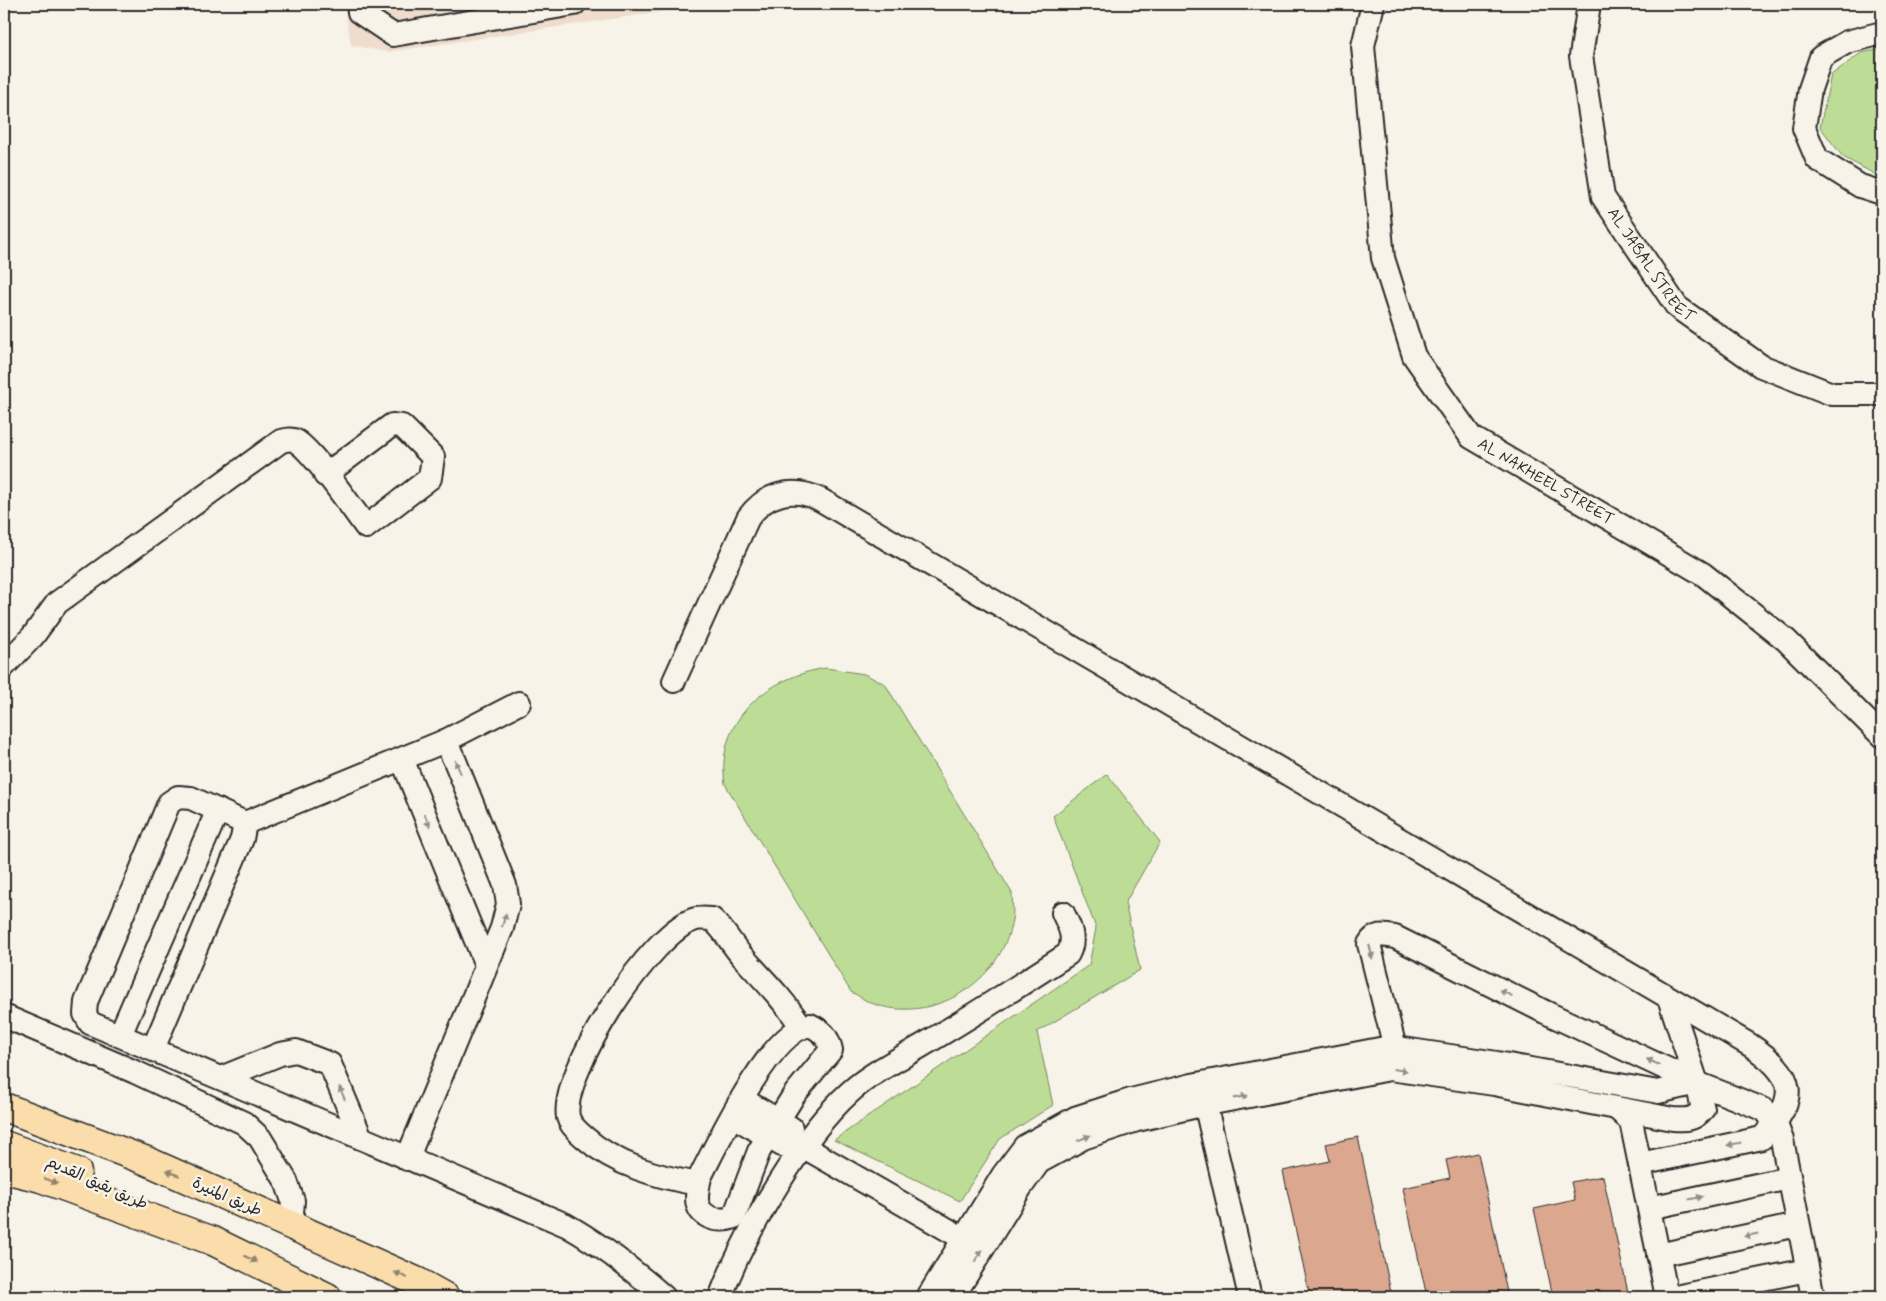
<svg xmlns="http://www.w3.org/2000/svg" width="1886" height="1301" viewBox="0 0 1886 1301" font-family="Mynerve,'Playpen Sans Arabic',sans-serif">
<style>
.built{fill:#efdccd}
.green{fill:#bddd96;stroke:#748460}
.building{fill:#dba78f;stroke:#2b2b2b}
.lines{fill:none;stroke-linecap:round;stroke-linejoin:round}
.minor-casing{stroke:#2b2b2b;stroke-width:26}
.major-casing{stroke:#2b2b2b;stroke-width:31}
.minor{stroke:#f7f3e8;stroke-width:22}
.major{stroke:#faddab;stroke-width:28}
.oneway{fill:#918f8a}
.oneway2{fill:#92846b}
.labels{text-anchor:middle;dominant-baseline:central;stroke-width:5;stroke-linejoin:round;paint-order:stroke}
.street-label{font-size:16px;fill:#2b2b2b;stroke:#f7f3e8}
</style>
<rect width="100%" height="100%" fill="#f7f3e8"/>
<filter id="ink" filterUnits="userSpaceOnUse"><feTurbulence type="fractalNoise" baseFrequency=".02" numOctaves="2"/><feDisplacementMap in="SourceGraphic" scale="10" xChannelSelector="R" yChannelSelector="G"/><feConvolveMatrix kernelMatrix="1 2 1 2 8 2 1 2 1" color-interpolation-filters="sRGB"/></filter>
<g filter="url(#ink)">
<polygon class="built" points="344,4 714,4 387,52 351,45"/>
<g class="green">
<polygon points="1882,49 1882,178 1843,157 1820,127 1831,75 1861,53"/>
<path d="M826,668L864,674L885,684L1012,893C1012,902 1014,912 1012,920C1002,982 932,1026 871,1003C864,1000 858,995 851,992L725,784C715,720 767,677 826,668Z"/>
<polygon points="1107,774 1160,842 1125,903 1140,970 1037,1032 1053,1105 1000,1139 960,1201 834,1140 1089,965 1096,928 1053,816"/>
</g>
<g class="building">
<polygon points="1358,1137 1392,1297 1310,1297 1283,1171 1330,1161 1326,1144"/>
<polygon points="1478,1153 1508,1297 1427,1297 1403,1188 1450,1178 1446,1160"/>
<polygon points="1603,1176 1629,1297 1553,1297 1534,1209 1575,1200 1571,1182"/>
</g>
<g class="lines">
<defs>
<g id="minor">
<polyline points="358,4 359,12 393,35 574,4"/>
<path id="s1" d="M1373,4L1363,46L1383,258L1414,356L1471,437L1703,574L1786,640L1882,736"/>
<path id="s2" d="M1589,4L1581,56L1603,197L1677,307L1761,366L1832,394H1882"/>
<polyline points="1882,33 1847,42 1821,57 1810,89 1804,128 1817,159 1860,186 1882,193"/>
<path d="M4,666L33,636L57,603L281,441C286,440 291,438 296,441C314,452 351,507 366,527L430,478L433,457L402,426L392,425L325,475"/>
<path d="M674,681L748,518C766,493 793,486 821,500L1750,1045C1796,1076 1800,1097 1762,1138L1640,1164"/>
<polyline points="402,759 486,965"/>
<path d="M245,823L191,798L178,797L169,803L86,1002L85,1014L90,1023L566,1225C602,1245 633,1270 664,1297"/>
<polyline points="245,823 445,741 519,703"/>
<polyline points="1669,998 1697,1083"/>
<polyline points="4,1016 135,1072 244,1123 260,1138 286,1181 293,1201 291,1225"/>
<path d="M810,1025C822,1031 828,1036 831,1050L794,1095L759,1151L734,1217C727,1220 722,1220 715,1219C692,1213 696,1195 700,1177C718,1142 770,1031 810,1025Z"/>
<polyline points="120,1035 218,810"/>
<path d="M1395,1048L1369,944C1375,933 1384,935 1395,937L1545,1012L1697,1083L1765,1110L1776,1124L1782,1140L1813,1297"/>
<polyline points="153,1049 242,839 245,823"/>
<polyline points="221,1078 280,1054 296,1051 330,1064 361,1138"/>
<polyline points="1202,1090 1250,1297"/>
<polyline points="742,1099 791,1128"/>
<polyline points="1616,1108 1631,1121 1667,1297"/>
<polyline points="733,1116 782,1145 804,1147 964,1239"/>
<polyline points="407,1159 502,928 508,904 505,885 455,761 445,741"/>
<path d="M698,1184C658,1177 615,1165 584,1137C578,1132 570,1125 568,1117C560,1072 653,929 696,919C701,918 707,919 712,919C725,931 730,942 741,955C762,978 784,1000 801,1026"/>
<polyline points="1649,1208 1789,1178"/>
<polyline points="1658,1255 1798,1225"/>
<path d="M722,1293C745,1233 802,1135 850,1092C873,1071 906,1056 933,1039C979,1012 1023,983 1068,954C1076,939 1070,927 1063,913"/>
<path d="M928,1297L1003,1175L1025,1146L1075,1118L1131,1100L1192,1085L1390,1047L1497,1063L1658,1092L1697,1083L1703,1109C1694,1120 1687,1120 1673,1119L1494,1084L1390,1069L1197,1106L1137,1120L1083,1138L1039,1162L1021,1187L953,1297"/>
<polyline points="1675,1297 1807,1270"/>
</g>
<g id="major">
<polyline points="4,1107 147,1161 418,1282 445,1297"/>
<polyline points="4,1145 77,1172"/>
<polyline points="4,1169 41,1178 213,1241 327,1297"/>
</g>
</defs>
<use href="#minor" class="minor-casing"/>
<use href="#major" class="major-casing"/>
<use href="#minor" class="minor"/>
<use href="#major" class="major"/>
</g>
<defs><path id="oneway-solid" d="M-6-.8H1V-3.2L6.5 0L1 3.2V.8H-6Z" transform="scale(1.25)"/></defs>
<g class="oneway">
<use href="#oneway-solid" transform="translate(458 767) rotate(-113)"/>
<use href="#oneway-solid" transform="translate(427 820) rotate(68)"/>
<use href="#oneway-solid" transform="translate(504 920) rotate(-74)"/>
<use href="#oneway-solid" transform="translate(1371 952) rotate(77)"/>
<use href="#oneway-solid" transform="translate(1506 993) rotate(-153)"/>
<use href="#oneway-solid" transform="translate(1653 1062) rotate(-155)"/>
<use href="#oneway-solid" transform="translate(1400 1070) rotate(7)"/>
<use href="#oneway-solid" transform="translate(342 1093) rotate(-113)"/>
<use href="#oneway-solid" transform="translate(1241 1097) rotate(-11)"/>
<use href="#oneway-solid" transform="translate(1084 1138) rotate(-22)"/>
<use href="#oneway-solid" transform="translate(1734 1144) rotate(168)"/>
<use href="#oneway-solid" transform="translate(1696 1198) rotate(-12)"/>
<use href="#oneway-solid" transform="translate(1751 1235) rotate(168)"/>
<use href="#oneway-solid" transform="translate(978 1256) rotate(-59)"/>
</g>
<g class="oneway2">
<use href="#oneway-solid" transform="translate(173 1173) rotate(-156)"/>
<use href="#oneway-solid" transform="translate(51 1181) rotate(21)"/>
<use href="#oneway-solid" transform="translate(251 1259) rotate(26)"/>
<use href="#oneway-solid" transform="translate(401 1275) rotate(-156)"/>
</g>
</g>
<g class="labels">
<g class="street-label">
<text stroke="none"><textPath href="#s2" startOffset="279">AL JABAL STREET</textPath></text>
<text stroke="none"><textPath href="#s1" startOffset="545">AL NAKHEEL STREET</textPath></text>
<text transform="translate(97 1183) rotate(24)">طريق بقيق القديم</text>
<text transform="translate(227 1197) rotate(24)">طريق المنيرة</text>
</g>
</g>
<rect width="1886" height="1301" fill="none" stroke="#f7f3e8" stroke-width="20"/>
<rect x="10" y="10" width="1866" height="1281" fill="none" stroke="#2b2b2b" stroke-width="2" filter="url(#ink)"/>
</svg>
